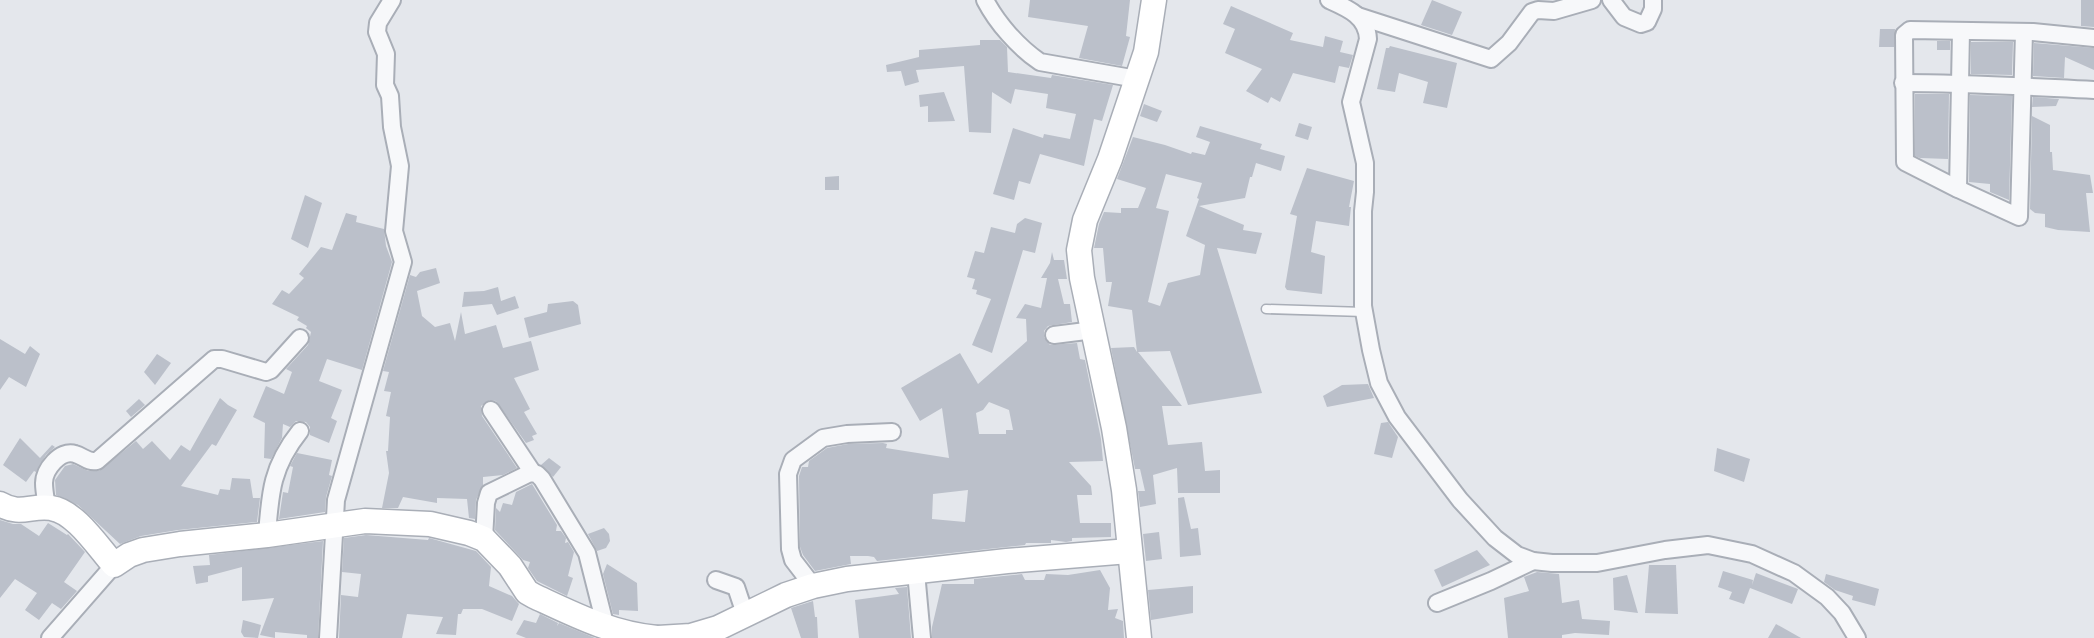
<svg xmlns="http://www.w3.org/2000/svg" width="2094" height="638" viewBox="0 0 2094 638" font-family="'Asap Condensed',sans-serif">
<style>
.building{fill:#bbc0ca;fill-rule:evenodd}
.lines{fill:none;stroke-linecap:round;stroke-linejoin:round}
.lane-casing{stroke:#a9aeb7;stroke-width:11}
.street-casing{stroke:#a9aeb7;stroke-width:20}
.secondary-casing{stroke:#a9aeb7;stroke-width:27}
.lane{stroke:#f7f8fa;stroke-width:8}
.street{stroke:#f7f8fa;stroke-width:16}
.secondary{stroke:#fff;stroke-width:24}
</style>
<rect width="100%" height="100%" fill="#e4e7ec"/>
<g class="building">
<polygon points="1030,0 1130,0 1126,36 1130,37 1122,66 1079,58 1088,26 1028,17"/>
<polygon points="1432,0 1462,12 1452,35 1421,25"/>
<polygon points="2081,0 2094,0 2094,27 2081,26"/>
<polygon points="1231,6 1293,33 1290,40 1323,47 1325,36 1343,41 1340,52 1353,55 1349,68 1339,66 1335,83 1293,73 1280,102 1271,97 1268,103 1246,91 1262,69 1225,53 1235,29 1223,24"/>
<polygon points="1880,29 1895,29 1894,47 1879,47"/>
<polygon points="980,40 1000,40 1007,47 1008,72 1051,78 1052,75 1113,85 1102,121 1094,119 1084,166 1040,154 1030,184 1019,181 1014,200 993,194 1013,128 1043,138 1044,134 1070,139 1076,114 1046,108 1048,94 1015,89 1011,104 992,92 991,133 969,132 964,66 916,70 919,82 905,86 901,71 887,72 886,65 919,57 919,50 980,45"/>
<rect x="1937" y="41" width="13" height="9"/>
<polygon points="1971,42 2013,42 2012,75 1971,74"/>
<polygon points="2034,43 2094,48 2094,70 2065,57 2064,78 2033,76"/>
<polygon points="1390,46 1457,63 1447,108 1423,103 1428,82 1399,73 1395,92 1377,89 1386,48 1389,48"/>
<polygon points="944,92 955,121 928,122 928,106 920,107 919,95"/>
<polygon points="1915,94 1949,94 1948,159 1920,158 1915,156"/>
<polygon points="1970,95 2012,96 2009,200 1990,192 1990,184 1969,182"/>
<polygon points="2033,97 2059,99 2056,106 2032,107"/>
<polygon points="1144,104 1162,111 1157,122 1140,116"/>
<polygon points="2032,116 2050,125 2050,152 2052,152 2053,170 2090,175 2093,193 2086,193 2090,232 2058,230 2045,227 2045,214 2035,213 2030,209"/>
<polygon points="1299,123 1312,127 1308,140 1295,136"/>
<path d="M1200,126L1262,144L1260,149L1285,156L1281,171L1256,163L1252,177H1250L1245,198L1199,206L1244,225L1243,230L1262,233L1256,254L1217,248L1262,393L1188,405L1170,351L1138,352L1182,406H1162L1168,445L1202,442L1205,471L1220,470V493H1178L1177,468L1153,475L1156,504L1140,507L1138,491H1145L1140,469H1135L1111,348L1134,347L1137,352L1132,310L1108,306L1112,282H1106L1103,248H1094L1099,224L1104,212L1121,213V208H1138L1146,188L1117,179L1133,137L1165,145L1191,154L1192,152L1205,155L1210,142L1196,137ZM1166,174L1202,183L1197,198L1199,199L1186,236L1205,245L1200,275L1168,283L1160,306L1148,302L1169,211L1156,208Z"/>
<polygon points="1307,168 1354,181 1349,207 1351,207 1349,226 1316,221 1311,252 1325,256 1322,294 1287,290 1285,287 1297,216 1290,214"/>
<polygon points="839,176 839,190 825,190 825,177"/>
<polygon points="305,195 322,203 308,248 291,239"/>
<polygon points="346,213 357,216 356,222 384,229 386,246 392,262 362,370 327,359 319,381 342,390 331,418 337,421 329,443 310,435 310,427 306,422 296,421 290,427 283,424 282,438 271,459 264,458 265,423 253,417 266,386 284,394 292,372 286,369 308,345 311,332 306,328 307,326 297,320 299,317 272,304 282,290 289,294 304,278 299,274 321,247 332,250"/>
<polygon points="1025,218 1042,223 1035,253 1023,250 992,353 972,345 991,299 976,294 977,290 972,289 975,279 967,277 975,251 984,253 991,227 1015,233 1017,224"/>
<path d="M1052,252L1054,260H1064L1067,279H1058L1064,304H1070L1072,322L1048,326L1044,331V337L1050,345L1077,343L1080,359L1085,360L1101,439L1103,461L1069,462L1091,486L1092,495H1077L1080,523H1111V537L1072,538V541L1066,542L1051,540V543H1026L1025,545L877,561L874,557L868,556H850L851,564L815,571L803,555L800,547L799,476L802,467H808L809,461L827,448L848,444L883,443L887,444L886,448L949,458L942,408L920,421L901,388L960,353L978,384L1027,341L1026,319L1016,318L1025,304L1041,308L1047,278H1041L1050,263ZM989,402L1009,410L1013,430H1006V434H979L976,413L983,410ZM968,490L965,522L932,519L933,494Z"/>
<polygon points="436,268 440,283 417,291 422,316 435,327 450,323 455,341 461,312 465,334 496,325 503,348 531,341 539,370 514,378 530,409 524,412 537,434 532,436 534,440 526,443 496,401 490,400 481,406 482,416 517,468 503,475 483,477 483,485 476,500 475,519 469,518 467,499 437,498 437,503 403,497 398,508 382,508 389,473 386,451 388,451 390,417 386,416 391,392 384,391 389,372 383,371 410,275 416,277 420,272"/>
<polygon points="498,287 501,301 515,296 519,308 497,315 492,304 462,307 464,292 484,291"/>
<polygon points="573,301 578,305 581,324 529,338 524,318 547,312 548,304"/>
<polygon points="0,339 25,354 30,346 40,354 26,387 9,377 0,390"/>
<polygon points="157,354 171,363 155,385 144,372"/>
<polygon points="1368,384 1374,398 1327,407 1323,396 1342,385"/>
<polygon points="220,398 228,405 237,410 216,446 212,444 181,486 218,495 220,489 230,490 232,478 250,479 253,498 260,498 257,522 178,530 141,536 120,544 78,505 56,495 55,480 65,466 73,464 88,471 99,471 136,441 143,449 152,441 170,460 181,445 190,451"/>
<polygon points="139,399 145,405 131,417 126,411"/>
<polygon points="1388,422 1398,437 1392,458 1374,454 1381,423"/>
<polygon points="20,438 40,458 52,445 55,447 46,455 36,472 34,471 26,482 3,465"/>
<polygon points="1717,448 1750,459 1744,482 1714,471"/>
<polygon points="297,453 332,460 329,475 332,476 326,497 325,512 279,519 283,492 288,493 293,467 290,466"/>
<polygon points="549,458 561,467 553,477 541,465"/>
<polygon points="532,484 557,525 556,531 561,531 566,538 565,543 568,542 574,552 568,576 573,578 567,596 537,581 528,568 530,562 523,560 495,530 496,508 500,512 503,503 512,505 516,492"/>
<polygon points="1184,497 1191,529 1198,528 1201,555 1180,557 1178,498"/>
<polygon points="0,520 13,524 21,524 39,536 48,523 67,535 68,534 85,552 64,582 77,591 61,609 52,603 39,620 25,610 37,593 15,579 0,598"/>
<polygon points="604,528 609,534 610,541 606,548 597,551 588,534"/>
<polygon points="1159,532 1162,559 1146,561 1143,534"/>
<polygon points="366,535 428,540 429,538 476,551 491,567 489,586 512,596 519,604 512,621 482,609 463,609 461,614 458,614 456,635 436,634 443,617 407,614 402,638 339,638 341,595 358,597 361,574 342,572 344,538"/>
<polygon points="323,541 318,638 307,638 307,635 275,632 275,638 260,635 274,598 242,601 242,567 208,576 208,582 196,584 193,566 210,565 209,555"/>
<polygon points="1477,550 1490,565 1442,587 1434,570"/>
<polygon points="607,564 637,583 638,611 619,610 619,615 613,614 603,574"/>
<polygon points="1649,565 1676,565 1678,614 1645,613"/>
<polygon points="1100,570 1110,588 1108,610 1118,609 1115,618 1123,621 1124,638 932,638 932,627 942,584 974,584 974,579 1022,574 1025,580 1044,580 1046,574 1068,575"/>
<polygon points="1723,571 1753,580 1752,585 1756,573 1798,589 1792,604 1750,588 1744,604 1729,599 1732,592 1718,587"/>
<polygon points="1537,572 1559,574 1562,603 1579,600 1582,619 1610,621 1609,635 1575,633 1562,635 1562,638 1508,638 1504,598 1529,591 1524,577"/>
<polygon points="1826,574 1879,589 1875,606 1852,600 1853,596 1835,590 1824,582"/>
<polygon points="1627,575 1638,613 1614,610 1613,578"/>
<polygon points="1193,586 1193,613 1151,620 1148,590"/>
<polygon points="907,587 911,638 859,638 855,600 899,594 895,588"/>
<polygon points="813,601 815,617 817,617 818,638 801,638 791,608"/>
<polygon points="540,614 558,623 557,626 559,623 595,638 526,638 516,634 524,620 536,623"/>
<polygon points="243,620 261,625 258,638 244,637 241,632"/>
<polygon points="1776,624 1801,638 1768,638"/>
</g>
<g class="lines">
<defs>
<polyline id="lane" points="1266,309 1364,312"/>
<g id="street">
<path d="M985,0C997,23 1018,47 1040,62L1137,79"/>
<path d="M1329,0C1347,8 1367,16 1368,39L1351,102L1365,163V192L1363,211V306L1371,350L1379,383L1397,417L1460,500L1495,538L1517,555L1533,561L1552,563H1597L1665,550L1708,545L1752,554L1794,573L1827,597L1842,613L1857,638"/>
<polyline points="1611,0 1624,17 1641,24 1647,22 1653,9 1653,0"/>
<polyline points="1358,16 1491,59 1509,43 1532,12 1538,10 1554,11 1592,0"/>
<polyline points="2024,32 2019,217 1958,189 1905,162 1904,35 1910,30 2033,32 2094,38"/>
<path d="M1903,83C1967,83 2030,87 2094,90"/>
<polyline points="1958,189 1961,31"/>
<polyline points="1054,335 1094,330"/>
<polyline points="491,410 533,473"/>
<path d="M47,507C46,500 44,491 44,483C44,470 60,449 75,454C83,456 88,463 97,461L214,359H222L266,372L271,370L300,338"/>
<path d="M267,535C270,492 272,466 300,431"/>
<polyline points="484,539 486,503 489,493 530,473 537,474 542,479 587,553 606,628"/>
<polyline points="916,572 922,638"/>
<polyline points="716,580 736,587 745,614"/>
<polyline points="813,586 793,560 790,549 788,474 793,460 823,438 847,434 892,432"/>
<polyline points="1437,603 1491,581 1533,561"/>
<polyline points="50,638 114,565"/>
<polyline points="328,638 336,500 403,262 394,231 400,166 392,127 390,96 385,85 386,54 377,32 378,23 392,0"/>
</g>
<g id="secondary">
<path d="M0,504C20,516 31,505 51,508C75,511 98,547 114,565L129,555L143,550L180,544L267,535L365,521L430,524L469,533L484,539L510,566L527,592L534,596C575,615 612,634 657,638"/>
<polyline points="658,638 691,636 718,628 786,595 813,586 847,579 1007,561 1129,551"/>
<polyline points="1139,638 1124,490 1114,428 1082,278 1079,250 1085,220 1110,159 1146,52 1154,0"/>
</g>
</defs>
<use href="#lane" class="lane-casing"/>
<use href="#street" class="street-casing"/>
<use href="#secondary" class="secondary-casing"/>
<use href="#lane" class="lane"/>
<use href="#street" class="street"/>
<use href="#secondary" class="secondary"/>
</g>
</svg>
